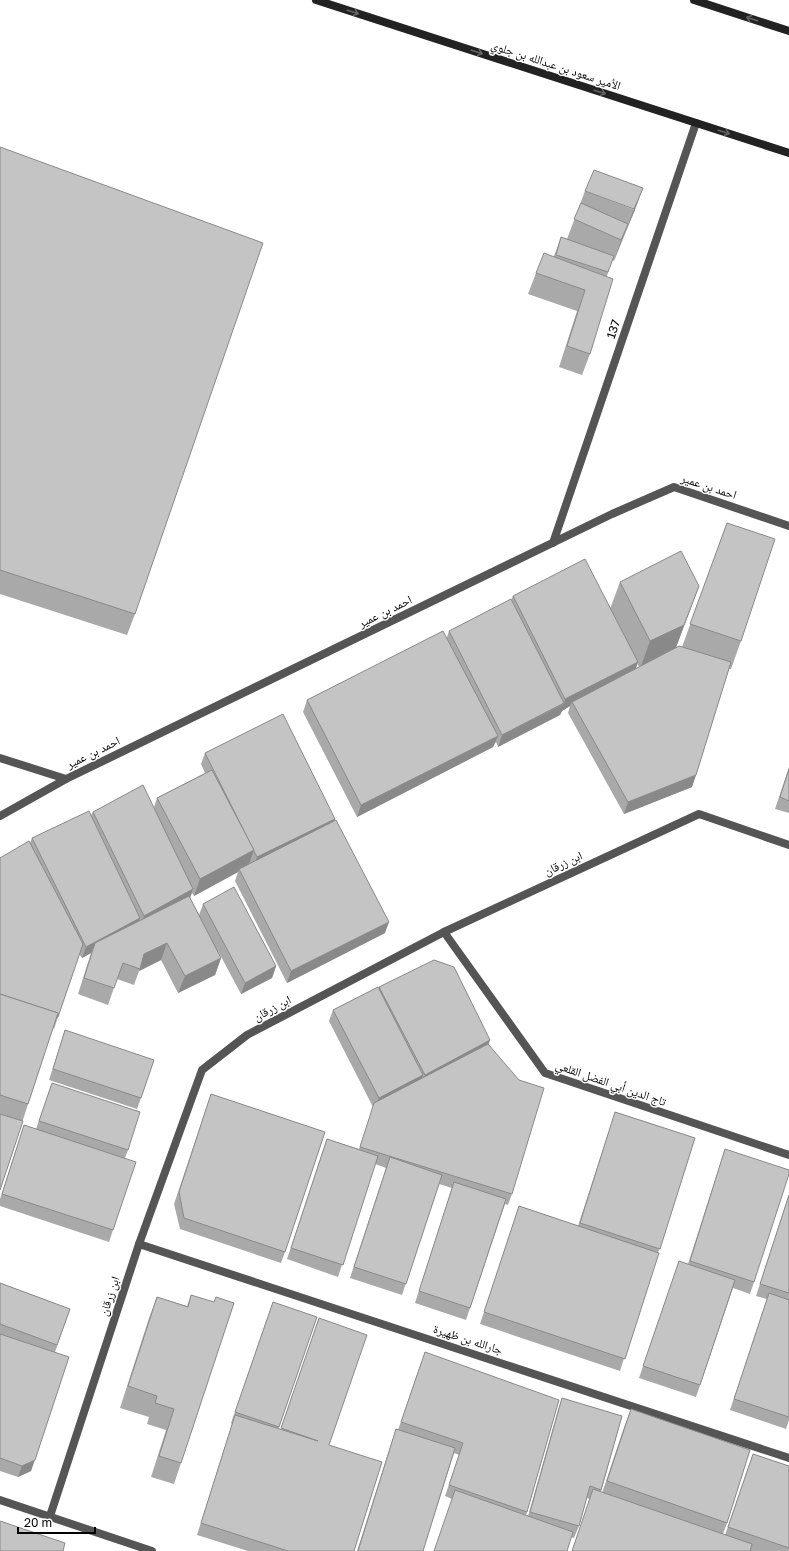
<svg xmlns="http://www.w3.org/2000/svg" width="789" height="1551" viewBox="0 0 789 1551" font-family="'Golos Text','Noto Naskh Arabic',sans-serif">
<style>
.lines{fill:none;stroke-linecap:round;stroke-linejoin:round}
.minor{stroke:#555;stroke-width:8}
.secondary{stroke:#222;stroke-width:8}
.wall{fill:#a9a9a9;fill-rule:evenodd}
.shaded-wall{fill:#898989}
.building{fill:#c4c4c4;stroke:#898989}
.oneway{stroke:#646464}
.labels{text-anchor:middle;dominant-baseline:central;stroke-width:3;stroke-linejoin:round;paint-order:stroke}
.street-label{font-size:12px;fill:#000;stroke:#fff}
</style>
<rect width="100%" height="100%" fill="#fff"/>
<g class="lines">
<g class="minor">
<polyline points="553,543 696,123"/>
<polyline points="0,758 66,779"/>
<polyline points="0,816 66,779 612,514 674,487 789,526"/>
<polyline points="444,932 545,1073 789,1155"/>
<polyline points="139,1244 789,1458"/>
<polyline points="0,1500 152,1551"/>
<polyline points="50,1516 139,1244 202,1070 247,1035 444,932 699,814 789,845"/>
</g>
<g class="secondary">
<polyline points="316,0 789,153"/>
<polyline points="694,0 789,31"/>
</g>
</g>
<g class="wall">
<polygon points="0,147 135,614 127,635 0,594"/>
<polygon points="585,191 635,210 614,261 612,260 607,276 590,354 582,375 559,367 577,311 528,294 536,273 554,256 561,237 567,239"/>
<path d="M727,523L741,641L731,669H729L692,787L624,814L568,713L570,706L562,711L560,715L498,747L496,742L493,747L357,817L303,712L307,700L447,637L449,631L511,600L513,596L610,609L620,582L699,586L676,647H682ZM637,663L639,667L636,668Z"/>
<polygon points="205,753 335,819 334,821 385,933 287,983 235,881 238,872 194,896 192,893 190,898 199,915 203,904 276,966 272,978 241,994 217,949 221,958 215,975 178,993 161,960 139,971 134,985 117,979 108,1005 78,994 91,953 82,958 79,954 54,1029 53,1028 0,1190 0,858 30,843 32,838 91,815 93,812 154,807 157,798 205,773 201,764"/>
<polygon points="789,767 789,813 775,809"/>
<polygon points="379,987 490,1040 488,1045 512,1194 508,1205 505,1204 466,1320 415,1303 452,1188 439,1184 402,1295 350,1278 386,1168 375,1164 338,1277 287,1259 327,1139 359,1149 373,1107 329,1021 333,1010 379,989"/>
<polygon points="65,1030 141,1098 137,1109 49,1080"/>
<polygon points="52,1083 128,1150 125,1158 113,1230 109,1242 0,1206 0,1199 24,1125 36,1129"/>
<polygon points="211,1094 285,1252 281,1263 180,1229 174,1204"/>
<polygon points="615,1112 695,1138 620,1371 480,1324 519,1206 578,1226"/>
<polygon points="725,1149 754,1282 750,1294 733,1288 696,1397 639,1378 679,1261 688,1264"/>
<polygon points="789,1194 789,1420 786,1429 730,1410 767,1299 756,1296"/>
<polygon points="0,1283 70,1309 55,1352 31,1471 18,1477 0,1471"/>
<polygon points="191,1295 181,1463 174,1484 151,1477 166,1430 147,1424 149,1417 120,1408 149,1318 157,1297 187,1306"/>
<polygon points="273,1302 279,1427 278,1429 281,1429 319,1318 329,1445 354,1551 248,1551 197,1535 232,1424 231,1423"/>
<polygon points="421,1363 527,1512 526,1515 528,1516 558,1410 562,1398 622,1416 601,1492 602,1493 623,1430 631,1409 727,1523 723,1534 725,1535 753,1454 789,1466 789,1551 572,1551 590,1499 587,1498 579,1526 574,1538 452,1499 445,1496 459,1455 454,1453 423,1551 357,1551 392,1441 396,1429 398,1430"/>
</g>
<g class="shaded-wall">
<polygon points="643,188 635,210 626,230 634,209"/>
<polygon points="628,224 620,245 614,261 621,240"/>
<polygon points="699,586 674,653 640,669 650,641"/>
<polygon points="638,662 634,674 572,702 570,706 562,711 560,715 498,747 502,735 564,704 565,699"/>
<polygon points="498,736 493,747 357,817 361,805"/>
<polygon points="696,775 692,787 624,814 628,802"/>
<polygon points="335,819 331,830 253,868 257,857"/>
<polygon points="254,850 248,867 239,869 238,872 194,896 200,879"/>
<polygon points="193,889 189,901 140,928 144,916"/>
<polygon points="140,918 136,929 95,943 91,953 82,958 86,947"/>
<polygon points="389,922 385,933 287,983 291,971"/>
<polygon points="167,943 161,960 139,971 144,954"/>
<polygon points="221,958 215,975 178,993 185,976"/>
<polygon points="276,966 272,978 241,994 245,983"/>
<polygon points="490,1040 486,1051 421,1086 425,1075"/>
<polygon points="423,1075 419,1086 375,1109 379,1098"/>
<polygon points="35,1460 31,1471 18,1477 22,1466"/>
</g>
<g class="building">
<polygon points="0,147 263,243 135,614 0,570"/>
<polygon points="594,170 643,188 634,209 585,191"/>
<polygon points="581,203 628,224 621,240 574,219"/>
<polygon points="561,237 614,256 608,272 556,255"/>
<polygon points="544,253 613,279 590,354 567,346 585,290 536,273"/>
<polygon points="727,523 775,539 741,641 690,624"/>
<polygon points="681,551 699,586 684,625 650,641 620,582"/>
<polygon points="585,559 638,662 565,699 513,596"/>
<polygon points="511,599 564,703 502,735 449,631"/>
<polygon points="443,631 498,736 361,805 307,700"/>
<polygon points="679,646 731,662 696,775 628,802 572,702"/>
<polygon points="283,714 335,819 257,857 205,753"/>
<polygon points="789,769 789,801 780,797"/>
<polygon points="212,770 254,850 200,879 157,798"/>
<polygon points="143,785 193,889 144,916 93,812"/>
<polygon points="89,811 140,918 86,947 32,838"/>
<polygon points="336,820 389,922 291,971 239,869"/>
<polygon points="29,841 83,944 58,1017 57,1017 58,1013 0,994 0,858"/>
<polygon points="234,887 276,966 245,983 203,904"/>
<polygon points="189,896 221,958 185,976 167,943 144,954 140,969 123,963 114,988 84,978 95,943"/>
<polygon points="434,960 454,967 490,1040 425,1075 379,987"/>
<polygon points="378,987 423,1075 379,1098 333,1010"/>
<polygon points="0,994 58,1013 28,1104 0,1095"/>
<polygon points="65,1030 154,1060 141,1098 53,1069"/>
<polygon points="488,1044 519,1080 544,1088 512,1194 360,1147 374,1103"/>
<polygon points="52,1083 140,1112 128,1150 39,1121"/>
<polygon points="211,1094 325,1132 285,1252 184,1218 179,1192"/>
<polygon points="615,1112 695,1138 660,1249 580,1223"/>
<polygon points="0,1114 23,1121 0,1190"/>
<polygon points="24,1125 136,1162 113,1230 2,1194"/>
<polygon points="327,1139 378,1156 343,1265 291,1248"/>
<polygon points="725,1149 789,1170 789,1174 754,1282 690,1261"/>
<polygon points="390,1157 442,1175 406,1284 354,1267"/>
<polygon points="454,1182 506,1199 470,1308 419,1291"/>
<polygon points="789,1195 789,1293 760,1284"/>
<polygon points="519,1206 659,1253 625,1359 484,1312"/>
<polygon points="679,1261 735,1280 700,1385 643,1366"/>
<polygon points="0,1283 70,1309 57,1345 0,1324"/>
<polygon points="769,1293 789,1300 789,1417 734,1399"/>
<polygon points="191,1295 214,1302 216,1297 234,1303 181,1463 159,1456 174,1409 155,1403 157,1396 128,1386 157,1297 188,1307"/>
<polygon points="273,1302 317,1317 279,1427 235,1412"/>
<polygon points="319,1318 367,1335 329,1445 382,1462 354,1551 288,1551 201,1523 235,1415 318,1441 281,1428"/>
<polygon points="0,1334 69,1357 35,1460 22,1466 0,1458"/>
<polygon points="425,1352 559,1400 527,1512 449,1485 463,1443 401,1422"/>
<polygon points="562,1398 622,1416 601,1490 590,1486 579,1526 530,1512"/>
<polygon points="631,1409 750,1450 727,1523 607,1481"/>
<polygon points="396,1429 455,1448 423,1551 358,1551"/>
<polygon points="753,1454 789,1466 789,1548 728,1527"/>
<polygon points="593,1489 752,1544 750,1551 572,1551"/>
<polygon points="455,1490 573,1532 567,1551 434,1551"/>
<polygon points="0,1521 65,1543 63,1551 0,1551"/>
</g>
<defs><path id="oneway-shaft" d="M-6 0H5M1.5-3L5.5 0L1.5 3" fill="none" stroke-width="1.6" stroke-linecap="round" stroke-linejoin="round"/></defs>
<g class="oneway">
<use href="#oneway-shaft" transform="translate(353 12) rotate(18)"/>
<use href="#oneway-shaft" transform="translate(752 19) rotate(-162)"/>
<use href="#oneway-shaft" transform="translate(477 52) rotate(18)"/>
<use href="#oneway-shaft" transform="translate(600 92) rotate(18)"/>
<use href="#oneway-shaft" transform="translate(724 132) rotate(18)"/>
</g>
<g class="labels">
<g class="street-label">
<text transform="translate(556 65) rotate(18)">الأمير سعود بن عبدالله بن جلوي</text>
<text transform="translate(613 329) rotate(-71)">137</text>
<text transform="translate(709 486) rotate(18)">احمد بن عمير</text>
<text transform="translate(385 611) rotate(-26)">احمد بن عمير</text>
<text transform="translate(93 752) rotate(-26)">احمد بن عمير</text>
<text transform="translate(563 863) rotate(-25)">ابن زرقان</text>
<text transform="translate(272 1008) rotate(-28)">ابن زرقان</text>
<text transform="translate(611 1083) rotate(19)">تاج الدين أبي الفضل القلعي</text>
<text transform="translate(109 1296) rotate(-72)">ابن زرقان</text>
<text transform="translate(468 1339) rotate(18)">جارالله بن ظهيرة</text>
</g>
</g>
<path d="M18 1527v6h77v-6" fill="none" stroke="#000000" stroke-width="2"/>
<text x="24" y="1527" font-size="12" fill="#000000" stroke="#ffffff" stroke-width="3" paint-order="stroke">20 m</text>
</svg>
